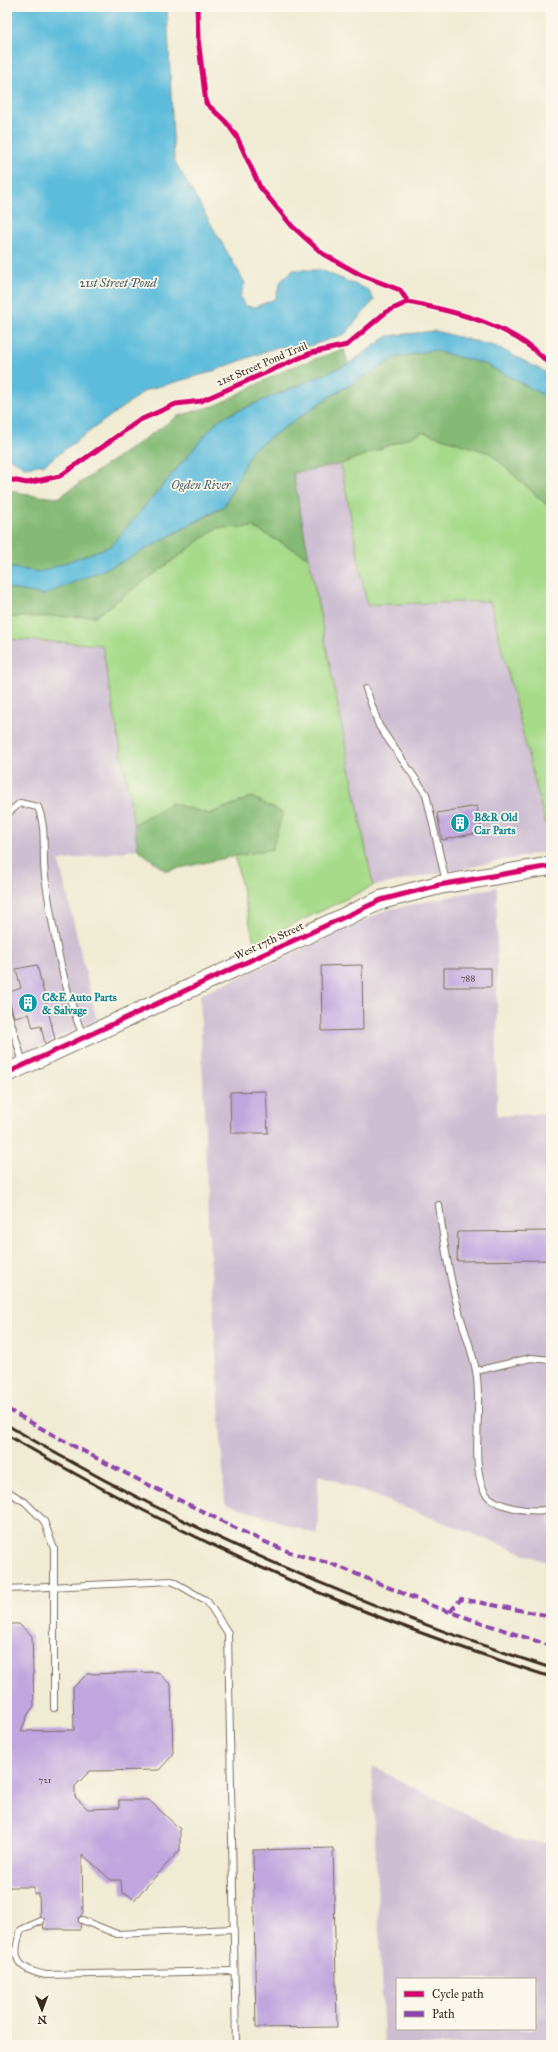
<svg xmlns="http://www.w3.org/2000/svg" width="558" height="2052" viewBox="0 0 558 2052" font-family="'IM FELL Great Primer',serif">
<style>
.industrial{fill:#cdbed2;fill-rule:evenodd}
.green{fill:#a6da89;stroke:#708254}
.forest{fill:#84ba75;stroke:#60724a}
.water{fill:#5dbcdb;stroke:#4c737c}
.building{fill:#c0a5de}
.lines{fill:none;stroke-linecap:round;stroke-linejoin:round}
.lane-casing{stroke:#7a6e5d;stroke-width:8}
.secondary-casing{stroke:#7a6e5d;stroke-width:20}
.lane{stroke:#fff;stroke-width:6}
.secondary{stroke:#fff;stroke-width:18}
.rail{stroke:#3b2a1e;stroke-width:3}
.quiet{stroke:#8e44ad;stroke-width:4;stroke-dasharray:8 4;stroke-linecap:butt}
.cycleway-casing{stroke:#fbf7ec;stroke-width:8}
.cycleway{stroke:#d6006c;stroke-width:5}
.labels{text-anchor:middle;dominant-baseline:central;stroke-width:3.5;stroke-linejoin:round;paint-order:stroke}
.number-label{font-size:9px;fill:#5c494e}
.street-label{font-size:11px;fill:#3b2a1e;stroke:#fbf7ec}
.culture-label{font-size:11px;font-weight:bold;fill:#0d838f;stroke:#fbf7ec;text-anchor:start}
.water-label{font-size:12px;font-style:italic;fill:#475d60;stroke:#fbf7ec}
</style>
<rect width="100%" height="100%" fill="#fbf7ec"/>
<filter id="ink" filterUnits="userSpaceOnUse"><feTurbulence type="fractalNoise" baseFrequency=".025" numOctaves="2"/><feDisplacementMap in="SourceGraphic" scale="8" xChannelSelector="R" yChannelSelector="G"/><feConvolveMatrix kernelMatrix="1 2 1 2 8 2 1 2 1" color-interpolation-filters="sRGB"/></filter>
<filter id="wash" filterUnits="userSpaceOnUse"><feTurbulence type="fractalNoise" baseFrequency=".012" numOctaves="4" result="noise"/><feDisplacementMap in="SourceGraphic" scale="16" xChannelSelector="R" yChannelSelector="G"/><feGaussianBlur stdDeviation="0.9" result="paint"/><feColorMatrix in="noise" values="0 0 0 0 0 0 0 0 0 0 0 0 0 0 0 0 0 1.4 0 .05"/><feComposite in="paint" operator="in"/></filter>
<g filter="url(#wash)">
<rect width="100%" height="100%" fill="#f0ebd3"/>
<g class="industrial">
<polygon points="341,464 367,605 490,601 551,851 373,886 292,473"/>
<polygon points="7,639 102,645 138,849 59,861 97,1020 7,1061"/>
<polygon points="497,887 497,1116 551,1113 551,1564 318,1474 318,1535 225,1503 208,1222 200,995 387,910"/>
<path d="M372,1766L514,1839L551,1844V2045H384ZM397,1979H535V2029H397Z"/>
</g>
<g class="green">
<polygon points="423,432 490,453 551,509 551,847 490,601 367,605 341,464"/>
<polygon points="253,527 309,558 373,886 254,943 235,856 272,849 252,797 209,814 171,803 134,824 102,645 7,639 7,617 96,616 217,528"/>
</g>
<g class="forest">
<polygon points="344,349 348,364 219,419 111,546 40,572 7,567 7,489 29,495 58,498 178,416 217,405 289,368"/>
<polygon points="432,350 485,364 551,399 551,509 490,453 423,432 341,464 293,473 309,558 253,527 217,528 96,616 7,617 7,588 44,595 124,561 224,507 252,450 325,400 395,358"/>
<polygon points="252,797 283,813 272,849 235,856 166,871 138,849 134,824 171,803 209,814"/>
</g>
<g class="water">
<polygon points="7,7 167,7 174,160 245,283 240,297 246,306 255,307 275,299 281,281 293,270 321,270 368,290 374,300 345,334 306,347 277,347 208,373 146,390 45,464 25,467 7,457"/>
<polygon points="435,331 497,347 551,375 551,399 485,364 432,350 395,358 324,400 252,450 224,506 124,561 44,595 7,588 7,567 40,572 111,546 219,419 348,364 388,336"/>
</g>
<g id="blocks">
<g class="building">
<polygon points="477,806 482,832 442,840 437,813"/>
<polygon points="37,965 55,1039 45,1044 41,1026 33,1028 29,1014 14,1017 7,993 21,988 16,969"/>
<polygon points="362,965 363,1030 322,1031 321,966"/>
<rect x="444" y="968" width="47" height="19"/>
<polygon points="266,1091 268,1133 231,1133 230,1092"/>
<polygon points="550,1231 550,1260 457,1261 458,1232"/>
<polygon points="7,1624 19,1624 32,1636 34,1706 28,1714 21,1731 74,1730 73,1688 87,1674 158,1672 171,1685 173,1755 159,1770 90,1771 75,1786 75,1797 88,1809 119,1808 119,1800 149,1800 180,1829 180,1850 134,1900 129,1895 122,1893 121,1880 111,1880 82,1854 83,1913 78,1919 81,1924 80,1929 44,1929 43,1925 45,1920 40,1917 39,1894 34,1894 34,1887 7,1887"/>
<polygon points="333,1848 337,2027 256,2028 253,1850"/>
</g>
</g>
</g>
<g filter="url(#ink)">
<use href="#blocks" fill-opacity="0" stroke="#7a6e5d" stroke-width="1"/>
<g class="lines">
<defs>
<g id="lane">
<polyline points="366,689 379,726 426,794 446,882"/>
<path d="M7,814L20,803L38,807C47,829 42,853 45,876C53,931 62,984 83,1036"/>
<polyline points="7,1009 23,1063"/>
<path d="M439,1205C443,1238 448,1271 457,1304C462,1326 472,1348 476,1371C483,1406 470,1461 484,1491C492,1507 535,1515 551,1508"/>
<polyline points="476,1371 531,1358 551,1360"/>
<polyline points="7,1491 25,1502 44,1521 54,1549 54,1708"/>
<polyline points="7,1589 172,1581 207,1601 228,1633 236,2045"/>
<polyline points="82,1920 117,1934 233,1929"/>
<path d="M41,1921L21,1930C11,1958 16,1969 46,1975L233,1971"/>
</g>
<polyline id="secondary" points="7,1073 381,900 439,885 551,866"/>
</defs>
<use href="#lane" class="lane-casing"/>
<use href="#secondary" class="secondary-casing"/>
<use href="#lane" class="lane"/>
<use href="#secondary" class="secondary"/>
<g class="rail">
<path d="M7,1425C178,1527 361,1607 551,1668"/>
<path d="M7,1435C116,1499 229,1557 347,1604C414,1632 482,1655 551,1677"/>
</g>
<g class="quiet">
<path d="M7,1409C72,1446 137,1480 204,1512C245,1533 284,1554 330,1563L438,1608L551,1646"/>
<polyline points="450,1612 461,1599 551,1616"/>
</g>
<defs>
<g id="cycleway">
<polyline points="197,7 198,38 206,103 226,122 237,137 260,187 292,226 323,254 361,275 400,290 408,302"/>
<path d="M408,302C458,312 517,326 551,366"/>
<polyline points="7,479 27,483 60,476 140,420 176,404 201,401 311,353 347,345 386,312 408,302"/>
<polyline points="7,1073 381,900 439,885 551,866"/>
</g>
</defs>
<use href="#cycleway" class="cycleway-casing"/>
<use href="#cycleway" class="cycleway"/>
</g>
</g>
<defs>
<symbol id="building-disc" viewBox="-11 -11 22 22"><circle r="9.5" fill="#0f9aa8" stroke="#fbf7ec"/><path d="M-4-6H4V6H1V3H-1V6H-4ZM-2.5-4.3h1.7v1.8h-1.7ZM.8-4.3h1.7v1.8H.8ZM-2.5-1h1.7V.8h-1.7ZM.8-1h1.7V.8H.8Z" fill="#fff"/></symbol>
</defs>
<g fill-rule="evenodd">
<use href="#building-disc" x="449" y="812" width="22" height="22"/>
<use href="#building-disc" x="17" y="992" width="22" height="22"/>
</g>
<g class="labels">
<g class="number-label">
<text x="468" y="977">788</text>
<text x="45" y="1779">721</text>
</g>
<g class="street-label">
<text transform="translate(262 364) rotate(-23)">21st Street Pond Trail</text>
<text transform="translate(269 941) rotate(-25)">West 17th Street</text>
</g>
<g class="culture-label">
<text x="474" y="817">B&amp;R Old<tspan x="474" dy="13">Car Parts</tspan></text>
<text x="42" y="997">C&amp;E Auto Parts<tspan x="42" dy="13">&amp; Salvage</tspan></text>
</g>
<g class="water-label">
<text x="118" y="283">21st Street Pond</text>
<text x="201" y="485">Ogden River</text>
</g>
</g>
<rect width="558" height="2052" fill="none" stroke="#fbf7ec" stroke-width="24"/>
<rect x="396" y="1978" width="140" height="52" fill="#fbf7ec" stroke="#aea59a"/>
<rect x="404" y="1991" width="20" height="6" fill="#d6006c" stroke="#aea59a"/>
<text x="432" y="1998" font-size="12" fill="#3b2a1e">Cycle path</text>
<rect x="404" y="2011" width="20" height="6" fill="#8e44ad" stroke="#aea59a"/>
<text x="432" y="2018" font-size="12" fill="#3b2a1e">Path</text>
<g transform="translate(42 2010) rotate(179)" stroke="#fbf7ec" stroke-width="3" paint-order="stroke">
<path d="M0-3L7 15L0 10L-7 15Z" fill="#3b2a1e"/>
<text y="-6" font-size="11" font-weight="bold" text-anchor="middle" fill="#3b2a1e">N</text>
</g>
</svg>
